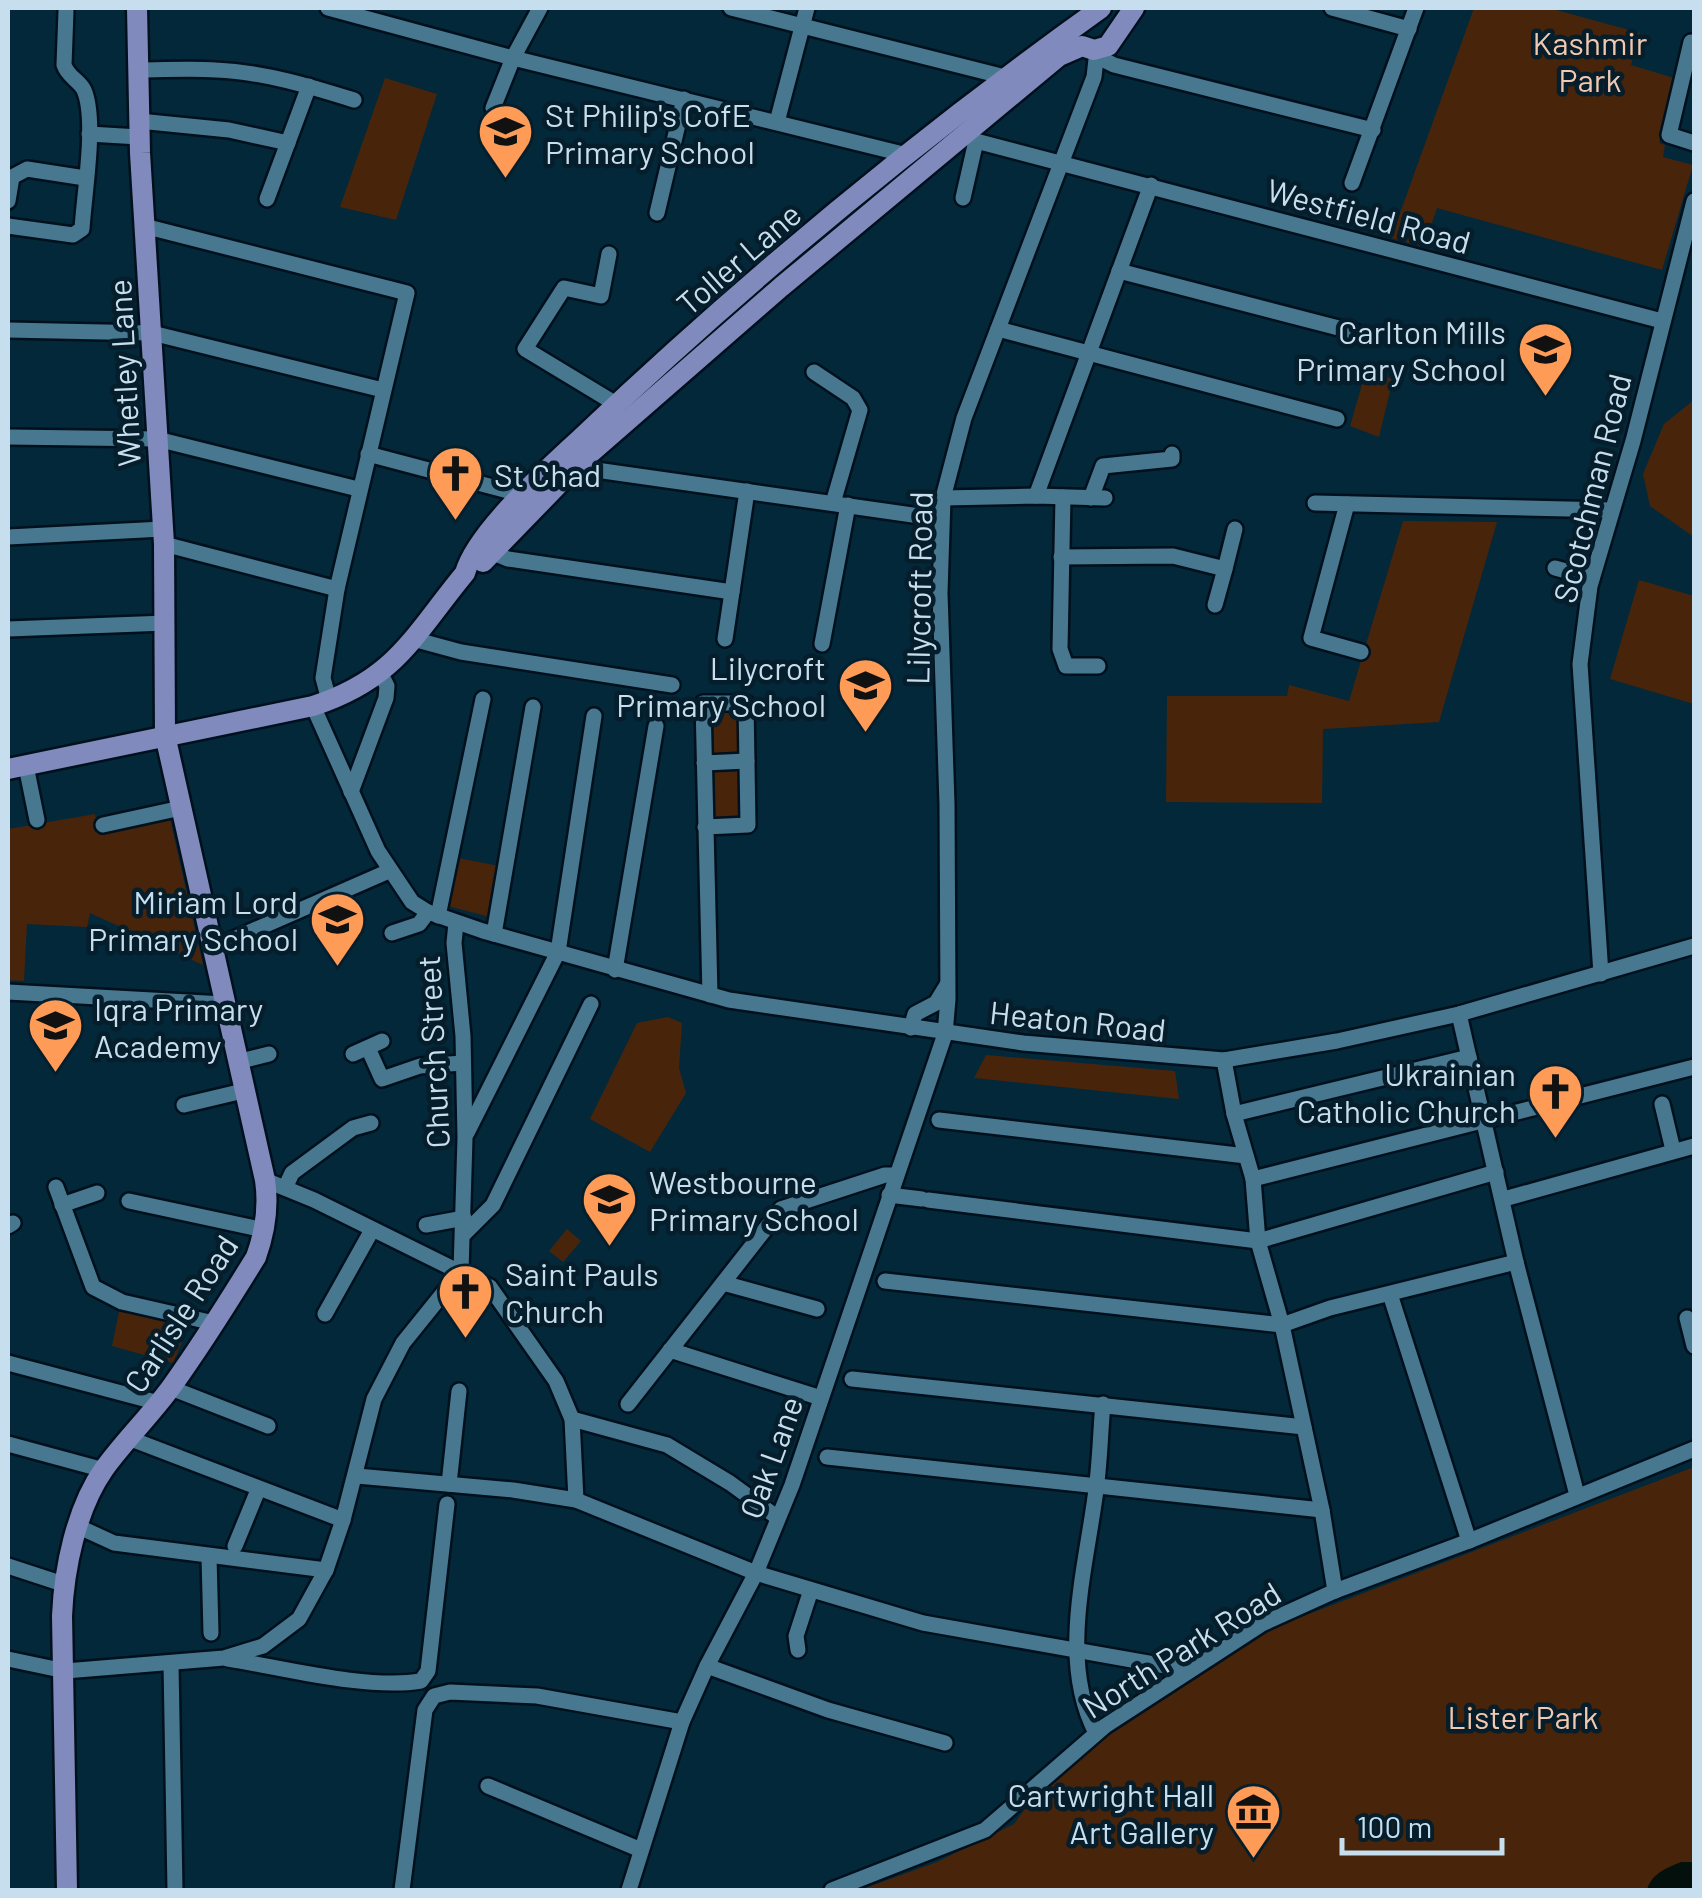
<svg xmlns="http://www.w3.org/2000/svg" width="1702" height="1898" viewBox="0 0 1702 1898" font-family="Barlow,sans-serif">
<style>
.green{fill:#48250a}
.water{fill:#03100c}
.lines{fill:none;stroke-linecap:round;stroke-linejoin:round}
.minor-casing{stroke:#00101c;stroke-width:20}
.major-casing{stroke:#00101c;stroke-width:25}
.minor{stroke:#487790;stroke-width:15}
.major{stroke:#808abc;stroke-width:20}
.labels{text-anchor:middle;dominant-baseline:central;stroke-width:9;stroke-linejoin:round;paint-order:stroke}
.park-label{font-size:32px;fill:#f2c9af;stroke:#061e2b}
.poi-label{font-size:32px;fill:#c6deed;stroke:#061e2b;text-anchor:start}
.street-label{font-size:32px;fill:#c6deed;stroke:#061e2b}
</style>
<rect width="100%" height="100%" fill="#03283a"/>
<g class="green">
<polygon points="1474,8 1549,8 1640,33 1631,65 1674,78 1659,143 1665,145 1663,157 1693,165 1662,270 1437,208 1424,247 1391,238"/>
<polygon points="385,78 437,94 396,220 340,207"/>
<polygon points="1366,371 1393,379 1379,437 1350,426"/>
<polygon points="1694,400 1694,537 1650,506 1643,474 1664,424"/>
<polygon points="1403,521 1497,522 1439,722 1323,729 1322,803 1166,802 1167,696 1287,696 1289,685 1349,701"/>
<polygon points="1639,580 1694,596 1694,704 1610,679"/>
<polygon points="703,703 746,703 748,825 705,827"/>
<polygon points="95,814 100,835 170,819 203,965 90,913 87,927 27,924 24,981 8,980 8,829"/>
<polygon points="458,858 499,866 490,917 448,906"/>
<polygon points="668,1017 682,1023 679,1068 686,1093 650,1152 590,1119 637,1023"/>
<polygon points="986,1055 1175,1071 1179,1099 974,1078"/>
<polygon points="567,1229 581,1241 563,1262 549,1251"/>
<polygon points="120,1307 189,1325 173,1363 112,1346"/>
<polygon points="1694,1467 1694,1890 860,1890 937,1862 1014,1824 1030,1802 1111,1732 1267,1630"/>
</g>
<path class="water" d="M1681,1862H1694V1890H1647C1651,1874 1666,1868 1681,1862Z"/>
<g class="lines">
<defs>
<g id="minor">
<polyline points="328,8 513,58 907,155"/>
<polyline points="731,8 1005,77"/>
<polyline points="1332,8 1409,29"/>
<polyline points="1691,42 1669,135 1694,143"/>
<polyline points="1098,57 1114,65 1373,130"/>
<path d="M138,70C164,70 190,68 216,70C264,72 309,86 354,100"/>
<polyline points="493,108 513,58 540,8"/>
<polyline points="139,121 229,130 288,143"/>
<polyline points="777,122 807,8"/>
<polyline points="89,134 139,137"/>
<polyline points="968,135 976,141 1662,321"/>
<polyline points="1352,183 1416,8"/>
<polyline points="963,198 976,141"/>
<polyline points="267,199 309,86"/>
<polyline points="8,201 12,177 27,169 85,178"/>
<polyline points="657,213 684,99"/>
<path d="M8,226L73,235L82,229C84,194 97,120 84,90C79,80 68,77 64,65L66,11"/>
<polyline points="144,226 407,293 337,589 323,678 329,700"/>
<polyline points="609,254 601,296 564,288 525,349 616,404"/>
<polyline points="1119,271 1358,333"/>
<polyline points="998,329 1337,419"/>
<polyline points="8,330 152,333 383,390"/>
<polyline points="814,372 853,398 860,410 833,503"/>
<polyline points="8,437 157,439 358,489"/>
<polyline points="368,454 523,495"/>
<polyline points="579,463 596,470 941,519"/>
<polyline points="1036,496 1151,185"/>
<polyline points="1063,497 1060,649 1066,666 1098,666"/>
<polyline points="943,498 1036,496 1105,498"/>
<polyline points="1091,498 1103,466 1172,459 1172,454"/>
<polyline points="1315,503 1611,510"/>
<polyline points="1347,504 1311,638 1361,652"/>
<polyline points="8,537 163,529"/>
<polyline points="164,544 337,589"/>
<polyline points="491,552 508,559 732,592"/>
<polyline points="1061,557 1173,556 1225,569 1235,529"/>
<polyline points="1555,568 1592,578"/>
<polyline points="1215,605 1225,569"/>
<polyline points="8,629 166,623"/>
<polyline points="413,639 461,652 672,685"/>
<polyline points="725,639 747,491"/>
<polyline points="822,644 848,505"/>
<polyline points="313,706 378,851 412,902 428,912 483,931 729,1000 1023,1043 1224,1060 1337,1041 1459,1014 1694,946"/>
<polyline points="704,763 747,761"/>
<polyline points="26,766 37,820"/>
<polyline points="351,792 386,698 387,686 381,674"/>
<polyline points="103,825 181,808"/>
<polyline points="705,827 748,825 746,703 703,703 710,995"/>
<polyline points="438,916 483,699"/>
<polyline points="392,933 419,924 428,912"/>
<polyline points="494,934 533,707"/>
<polyline points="213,948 389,871"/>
<polyline points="615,970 656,726"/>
<polyline points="1601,974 1580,664 1590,586 1633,441 1694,201"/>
<polyline points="8,992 224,1004"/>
<polyline points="1459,1014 1516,1262 1577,1495"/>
<polyline points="911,1028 915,1014 936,1003 947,985"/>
<polyline points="368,1048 382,1079 420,1066 463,1063"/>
<polyline points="353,1054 382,1041"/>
<polyline points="1224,1060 1234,1114 1253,1179 1258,1241 1282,1325 1322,1510 1335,1591"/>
<polyline points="237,1062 269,1054"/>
<polyline points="1662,1104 1673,1150"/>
<polyline points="184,1105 243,1091"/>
<polyline points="1234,1114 1469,1057"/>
<polyline points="939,1120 1246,1156"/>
<polyline points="467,1133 558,952 594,716"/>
<polyline points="1253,1179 1694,1067"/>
<polyline points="265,1180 314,1200 490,1287 556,1381 572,1419 576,1500"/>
<polyline points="56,1187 93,1287 122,1302 214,1323"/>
<polyline points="285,1188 292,1173 353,1128 371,1123"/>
<polyline points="889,1195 922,1199"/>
<polyline points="1504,1199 1694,1146"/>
<polyline points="928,1200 1258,1241 1496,1172"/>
<polyline points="129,1201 264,1230"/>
<polyline points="62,1205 97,1193"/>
<polyline points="426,1225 464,1218"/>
<polyline points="8,1226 13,1223"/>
<polyline points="463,1235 493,1205 591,1004"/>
<polyline points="885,1281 1282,1325 1330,1308 1516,1262"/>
<polyline points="723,1283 817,1309"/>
<polyline points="1390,1294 1469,1541"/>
<polyline points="325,1314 372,1230"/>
<polyline points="1687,1318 1694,1346"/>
<polyline points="670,1350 821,1398"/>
<polyline points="8,1363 159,1403"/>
<polyline points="852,1379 1304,1427"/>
<polyline points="171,1388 268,1426"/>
<polyline points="628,1404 781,1209 885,1175 896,1175"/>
<polyline points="572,1419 667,1445 730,1483 778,1518"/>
<polyline points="131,1439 343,1520"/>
<polyline points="8,1444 104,1470"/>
<polyline points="827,1457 1322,1510"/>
<polyline points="357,1476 513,1490 576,1500 756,1573 923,1623 1188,1670"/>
<polyline points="449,1484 459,1391"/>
<polyline points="79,1527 114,1543 326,1570"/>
<polyline points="235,1546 258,1490"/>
<polyline points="209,1557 211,1633"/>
<polyline points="8,1566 63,1584"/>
<polyline points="798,1650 796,1636 811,1590"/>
<polyline points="8,1659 65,1671 224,1658 263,1646 299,1619 326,1570 343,1520 374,1399 403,1343 461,1271 465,1138 463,1036 454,943 456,923"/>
<path d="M228,1659C284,1668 367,1690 421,1681L428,1671L447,1504"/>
<polyline points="171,1664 175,1890"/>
<polyline points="707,1666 828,1710 945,1743"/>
<path d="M1096,1733C1059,1662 1085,1572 1095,1497C1100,1466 1100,1435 1103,1404"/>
<polyline points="488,1786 641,1850"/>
<polyline points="402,1890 425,1710 434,1696 450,1692 537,1696 682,1722"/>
<polyline points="629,1890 682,1722 707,1666 756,1573 792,1485 945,1034 948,999 947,804 940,593 943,498 964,418 1094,77 1097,50"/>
<polyline points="832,1890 985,1830 1105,1726 1262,1624 1335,1591 1469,1541 1694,1449"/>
</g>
<g id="major">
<polyline points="483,562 579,463 781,287 1059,56 1082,46 1094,50 1108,46 1134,8"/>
<path d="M8,769L313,706C396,679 413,636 465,573C477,531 549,468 582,437C744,283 919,138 1101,8"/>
<path d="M67,1890L62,1616C64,1569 76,1509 104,1469C125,1440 151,1415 172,1386C202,1344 229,1301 256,1257C265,1232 269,1207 265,1180L165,735L164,544L140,153L137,8"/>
</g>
</defs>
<use href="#minor" class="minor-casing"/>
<use href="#major" class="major-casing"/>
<use href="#minor" class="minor"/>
<use href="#major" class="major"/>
</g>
<defs>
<symbol id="school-pin" viewBox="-11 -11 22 30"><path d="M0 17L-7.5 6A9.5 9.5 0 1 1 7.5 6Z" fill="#fe9c57" stroke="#061e2b"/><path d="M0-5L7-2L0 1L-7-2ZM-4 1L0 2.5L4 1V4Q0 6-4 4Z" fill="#111"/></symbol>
<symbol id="church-pin" viewBox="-11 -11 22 30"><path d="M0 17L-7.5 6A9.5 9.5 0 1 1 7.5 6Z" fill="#fe9c57" stroke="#061e2b"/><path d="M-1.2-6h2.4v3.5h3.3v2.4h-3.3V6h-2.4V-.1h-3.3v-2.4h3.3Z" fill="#111"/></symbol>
<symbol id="museum-pin" viewBox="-11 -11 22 30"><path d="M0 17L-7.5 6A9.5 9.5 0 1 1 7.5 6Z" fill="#fe9c57" stroke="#061e2b"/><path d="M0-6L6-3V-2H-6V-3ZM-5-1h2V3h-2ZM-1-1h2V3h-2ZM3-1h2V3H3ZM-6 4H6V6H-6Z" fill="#111"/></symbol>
</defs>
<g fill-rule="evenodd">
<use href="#school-pin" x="474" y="100" width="63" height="86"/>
<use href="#school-pin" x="1514" y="318" width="63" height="86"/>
<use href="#church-pin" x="424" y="442" width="63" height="86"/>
<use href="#school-pin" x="834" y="654" width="63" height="86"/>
<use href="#school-pin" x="306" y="888" width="63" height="86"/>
<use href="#school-pin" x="24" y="994" width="63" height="86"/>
<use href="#church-pin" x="1524" y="1060" width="63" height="86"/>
<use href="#school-pin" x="578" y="1168" width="63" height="86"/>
<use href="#church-pin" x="434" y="1260" width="63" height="86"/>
<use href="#museum-pin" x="1222" y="1780" width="63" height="86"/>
</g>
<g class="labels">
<g class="park-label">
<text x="1590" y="42">Kashmir<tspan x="1590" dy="37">Park</tspan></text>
<text x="1523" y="1716">Lister Park</text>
</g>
<g class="poi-label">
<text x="545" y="114">St Philip's CofE<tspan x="545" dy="37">Primary School</tspan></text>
<text x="1506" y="331" text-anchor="end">Carlton Mills<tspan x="1506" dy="37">Primary School</tspan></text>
<text x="494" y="474">St Chad</text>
<text x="826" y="667" text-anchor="end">Lilycroft<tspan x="826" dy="37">Primary School</tspan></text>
<text x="298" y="901" text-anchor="end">Miriam Lord<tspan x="298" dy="37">Primary School</tspan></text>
<text x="94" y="1008">Iqra Primary<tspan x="94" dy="37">Academy</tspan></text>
<text x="1516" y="1073" text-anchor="end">Ukrainian<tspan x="1516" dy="37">Catholic Church</tspan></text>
<text x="649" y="1181">Westbourne<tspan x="649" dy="37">Primary School</tspan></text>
<text x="505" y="1273">Saint Pauls<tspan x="505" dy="37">Church</tspan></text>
<text x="1214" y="1794" text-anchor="end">Cartwright Hall<tspan x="1214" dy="37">Art Gallery</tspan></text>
</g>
<g class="street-label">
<text transform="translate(1369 215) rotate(15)">Westfield Road</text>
<text transform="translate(738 258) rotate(-41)">Toller Lane</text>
<text transform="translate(123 373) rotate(-93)">Whetley Lane</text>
<text transform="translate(1591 488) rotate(-76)">Scotchman Road</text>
<text transform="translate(918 588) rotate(-89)">Lilycroft Road</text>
<text transform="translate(1078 1020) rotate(6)">Heaton Road</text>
<text transform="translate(432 1052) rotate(-93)">Church Street</text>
<text transform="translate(180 1313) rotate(-57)">Carlisle Road</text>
<text transform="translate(770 1457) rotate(-70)">Oak Lane</text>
<text transform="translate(1181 1649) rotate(-32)">North Park Road</text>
</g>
</g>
<rect width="1702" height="1898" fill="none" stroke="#c6deed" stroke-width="20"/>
<path d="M1342 1838v15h160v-15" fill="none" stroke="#c6deed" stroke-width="5"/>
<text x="1357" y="1838" font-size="30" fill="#c6deed" stroke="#061e2b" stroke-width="8" paint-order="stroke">100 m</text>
</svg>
